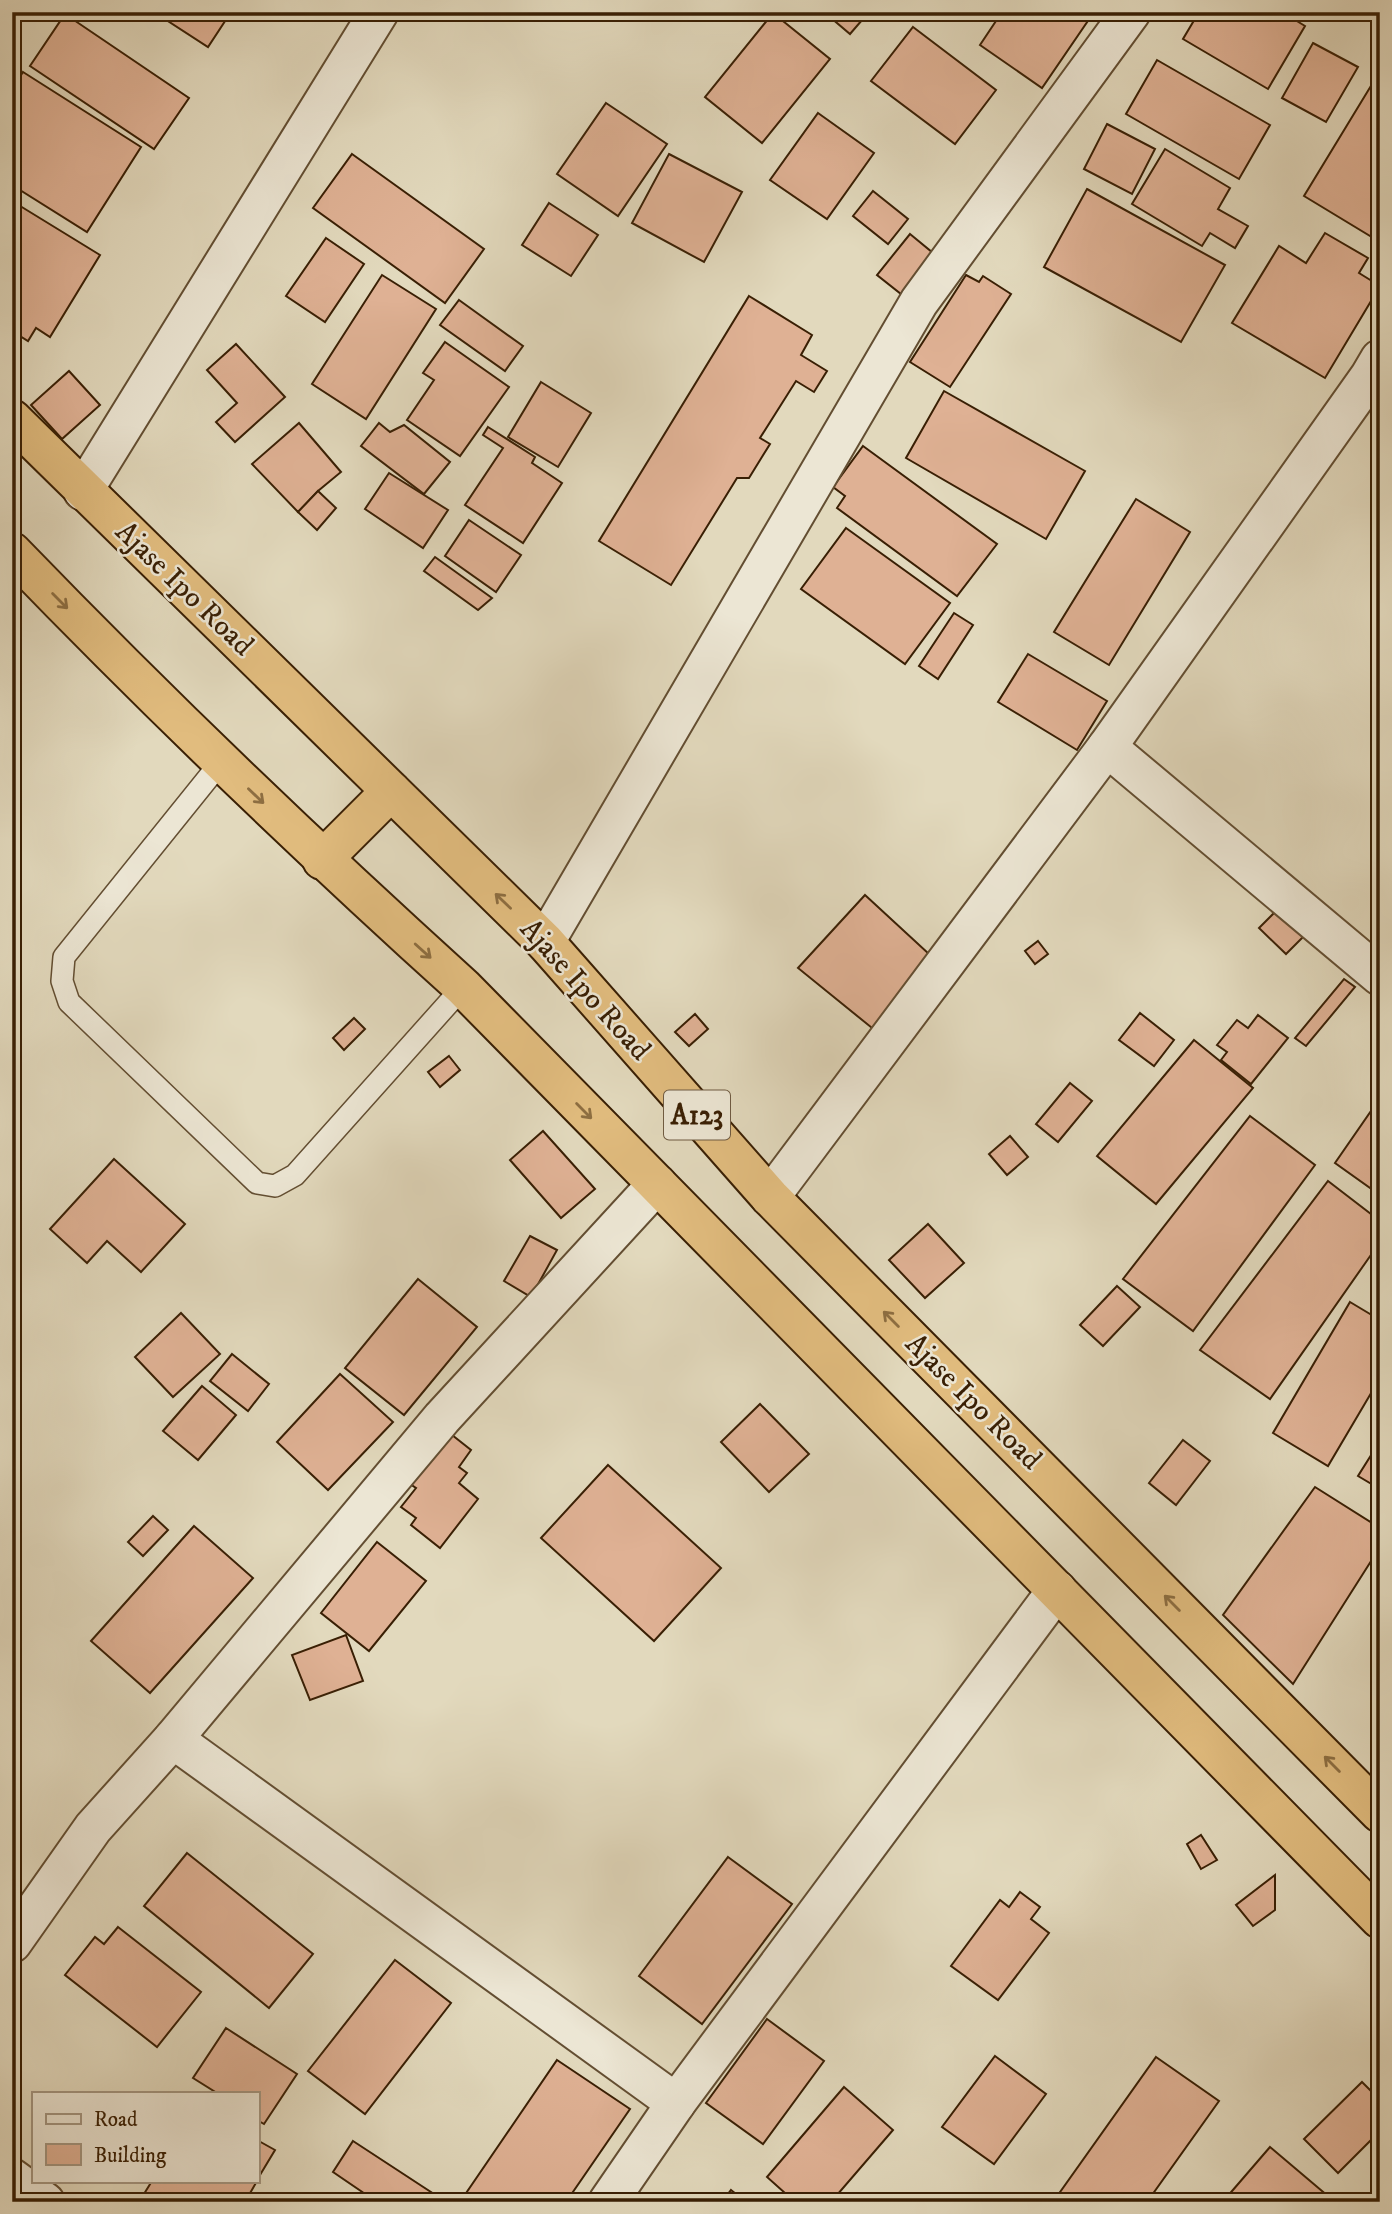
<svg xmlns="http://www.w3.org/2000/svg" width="1392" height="2214" viewBox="0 0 1392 2214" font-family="'IM FELL DW Pica',serif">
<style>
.building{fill:#dfb194;stroke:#391f04;stroke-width:2}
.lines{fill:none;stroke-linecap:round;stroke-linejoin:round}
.lane-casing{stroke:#634e32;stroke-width:24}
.street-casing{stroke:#634e32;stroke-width:42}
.highway-casing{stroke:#391f04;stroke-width:42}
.lane{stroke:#ece6d4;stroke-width:21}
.street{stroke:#ece6d4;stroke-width:38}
.highway{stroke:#e1bc7e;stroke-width:38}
.oneway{stroke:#8d6e41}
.labels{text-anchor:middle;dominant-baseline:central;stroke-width:5;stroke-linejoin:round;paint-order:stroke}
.shield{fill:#ece6d4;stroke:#6f5b42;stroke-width:2}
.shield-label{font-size:28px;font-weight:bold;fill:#391f04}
.street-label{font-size:30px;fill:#391f04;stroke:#ece6d4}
</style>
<rect width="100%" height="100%" fill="#e2d9bd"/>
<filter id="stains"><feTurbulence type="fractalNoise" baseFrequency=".00286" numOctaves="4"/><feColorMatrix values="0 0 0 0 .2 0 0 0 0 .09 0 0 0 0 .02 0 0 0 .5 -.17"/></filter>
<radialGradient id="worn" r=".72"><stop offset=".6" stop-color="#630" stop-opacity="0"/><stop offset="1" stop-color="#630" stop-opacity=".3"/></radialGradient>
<g class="building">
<polygon points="154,12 231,12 208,47"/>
<polygon points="824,12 869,12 850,34"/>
<polygon points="1002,12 1094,12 1042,88 980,45"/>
<polygon points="1199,12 1282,12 1305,26 1268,89 1183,39"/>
<polygon points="773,13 830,59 762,143 705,97"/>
<polygon points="65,14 189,98 154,149 30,66"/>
<polygon points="913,27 996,90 955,144 871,81"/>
<polygon points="1313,43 1358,67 1326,122 1282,98"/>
<polygon points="1157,60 1270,125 1239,179 1126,114"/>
<polygon points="1380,71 1380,242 1304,196"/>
<polygon points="23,72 141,147 87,232 12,185 12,89"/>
<polygon points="606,103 667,144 618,216 557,174"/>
<polygon points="818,113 874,153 827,219 770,180"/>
<polygon points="1107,124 1155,149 1132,194 1084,169"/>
<polygon points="1165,149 1230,188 1218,209 1248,226 1235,248 1210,233 1202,246 1132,204"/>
<polygon points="352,154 484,249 445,303 313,208"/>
<polygon points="669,154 742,192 704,262 632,223"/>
<polygon points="1087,189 1225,265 1181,342 1044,267"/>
<polygon points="873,191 908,219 888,244 853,216"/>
<polygon points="12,201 100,255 50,337 36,328 28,341 12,331"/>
<polygon points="549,203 598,235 571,276 522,245"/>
<polygon points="1325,233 1368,258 1359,273 1380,286 1325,378 1232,323 1279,246 1306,263"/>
<polygon points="910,234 933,253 901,294 877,275"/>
<polygon points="326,238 364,264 325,322 286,296"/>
<polygon points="382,275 436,309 366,419 312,384"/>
<polygon points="966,275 979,282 983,276 1011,294 950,387 910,362"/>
<polygon points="749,296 812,335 801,355 827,371 814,392 796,381 760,438 770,444 749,478 737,478 671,585 599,541"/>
<polygon points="459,300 523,346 505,371 440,325"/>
<polygon points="445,342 509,387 460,456 407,420 434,380 423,373"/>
<polygon points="236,344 285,397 235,442 216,422 237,403 207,370"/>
<polygon points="69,371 100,405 62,439 31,405"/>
<polygon points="541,382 591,413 558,467 508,437"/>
<polygon points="944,391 1085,471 1046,539 906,458"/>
<polygon points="299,423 341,472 318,491 298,512 252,464"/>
<polygon points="379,423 390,432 404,425 450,462 424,494 361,446"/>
<polygon points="488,427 535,457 532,463 562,483 523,543 465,505 503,448 483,435"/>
<polygon points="863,446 997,544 957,596 837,508 845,496 833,487"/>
<polygon points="389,473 448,510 423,548 365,509"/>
<polygon points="318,491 336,508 317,530 298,512"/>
<polygon points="1136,499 1190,532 1109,665 1054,632"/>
<polygon points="469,520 521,555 496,592 445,556"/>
<polygon points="846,528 950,603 905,664 801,589"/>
<polygon points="435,557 492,598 478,610 424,571"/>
<polygon points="954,613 973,625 938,679 919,666"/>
<polygon points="1028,654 1107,701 1077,750 998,702"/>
<polygon points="865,895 942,966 877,1032 798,968"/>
<polygon points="1283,904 1310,930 1286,954 1259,928"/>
<polygon points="1038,941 1048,954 1035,964 1025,951"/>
<polygon points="1344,979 1355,987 1306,1046 1295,1038"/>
<polygon points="1140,1013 1174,1040 1154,1066 1119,1040"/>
<polygon points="695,1014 708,1029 689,1046 675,1032"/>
<polygon points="1258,1015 1288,1038 1251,1084 1221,1060 1227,1052 1217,1045 1237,1020 1248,1028"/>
<polygon points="354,1018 365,1029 344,1050 333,1038"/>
<polygon points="1194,1040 1253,1088 1156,1204 1097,1156"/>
<polygon points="449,1056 460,1070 440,1087 428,1072"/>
<polygon points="1070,1083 1092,1101 1058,1142 1036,1124"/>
<polygon points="1380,1098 1380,1195 1335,1163"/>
<polygon points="1250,1116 1315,1165 1193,1331 1123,1279"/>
<polygon points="543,1131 595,1189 561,1218 510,1160"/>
<polygon points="1010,1136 1028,1157 1007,1175 989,1154"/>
<polygon points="114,1159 185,1224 141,1272 107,1241 87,1263 50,1229"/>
<polygon points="1328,1181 1380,1221 1380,1242 1270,1399 1200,1350"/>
<polygon points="928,1224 964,1263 925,1298 889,1260"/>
<polygon points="530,1236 557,1250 531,1297 504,1281"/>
<polygon points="418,1279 477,1327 404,1415 345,1368"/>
<polygon points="1117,1286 1140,1307 1103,1346 1080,1325"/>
<polygon points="1350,1302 1380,1320 1380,1378 1328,1466 1273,1433"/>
<polygon points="181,1313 220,1354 173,1397 135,1357"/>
<polygon points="232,1354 269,1384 248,1411 210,1381"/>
<polygon points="340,1374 393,1422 328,1490 277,1442"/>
<polygon points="202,1386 236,1415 198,1460 163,1431"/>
<polygon points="760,1404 809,1454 769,1492 721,1442"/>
<polygon points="447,1431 471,1450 459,1467 467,1473 459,1483 478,1499 440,1548 411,1525 416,1518 401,1507 416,1488 407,1482"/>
<polygon points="1183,1440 1210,1461 1176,1505 1149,1483"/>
<polygon points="1380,1441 1380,1489 1358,1476"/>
<polygon points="608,1465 721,1568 654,1641 541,1538"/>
<polygon points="1315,1487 1380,1528 1380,1547 1293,1684 1223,1615"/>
<polygon points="153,1516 168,1530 143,1556 128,1542"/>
<polygon points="194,1526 253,1578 150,1693 91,1641"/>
<polygon points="377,1542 426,1581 369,1651 321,1613"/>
<polygon points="346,1635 363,1681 310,1700 292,1655"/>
<polygon points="1201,1835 1217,1860 1201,1869 1187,1844"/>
<polygon points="187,1853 313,1954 269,2008 144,1906"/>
<polygon points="728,1857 792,1904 702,2024 639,1976"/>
<polygon points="1275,1875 1275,1910 1253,1926 1236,1905"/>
<polygon points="1020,1892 1040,1907 1031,1919 1049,1933 998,2000 951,1966 1000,1900 1009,1907"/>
<polygon points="118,1927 201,1992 157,2047 65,1975 95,1937 104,1944"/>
<polygon points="395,1960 451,2003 365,2114 308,2071"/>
<polygon points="767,2019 824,2061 763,2144 706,2103"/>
<polygon points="226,2028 297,2074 264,2124 257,2120 257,2093 217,2093 193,2078"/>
<polygon points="995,2056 1046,2094 994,2164 942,2127"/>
<polygon points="1156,2057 1219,2101 1147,2202 1053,2202"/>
<polygon points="557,2060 630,2109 566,2202 460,2202"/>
<polygon points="1362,2082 1380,2100 1380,2131 1338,2173 1304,2139"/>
<polygon points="844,2087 893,2130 831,2202 795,2202 767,2177"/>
<polygon points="257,2140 275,2150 257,2180"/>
<polygon points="353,2141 437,2196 433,2202 377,2202 333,2172"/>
<polygon points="1270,2147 1335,2202 1230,2202 1226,2198"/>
<polygon points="152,2181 257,2181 245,2202 139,2202"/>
<polygon points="731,2190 746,2202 722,2202"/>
</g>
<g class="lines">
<defs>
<polyline id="lane" points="221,762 64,957 62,981 69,1002 257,1183 275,1186 295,1175 463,987"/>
<g id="street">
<polyline points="83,491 379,12"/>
<polyline points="1107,747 1380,976"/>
<polyline points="545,942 919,302 1131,12"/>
<polyline points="770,1197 1107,747 1370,376 1380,359"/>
<polyline points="173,1739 676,2103"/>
<polyline points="12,1943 93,1828 173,1739 442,1418 657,1184"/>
<polyline points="12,2178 45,2202"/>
<polyline points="608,2202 676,2103 1057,1590"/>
</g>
<g id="highway">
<polyline points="12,419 545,942 770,1197 1380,1813"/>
<path d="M12,552C158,703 307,846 463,987L1380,1919"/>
<polyline points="322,860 391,791"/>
</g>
</defs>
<use href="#lane" class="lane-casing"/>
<use href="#street" class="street-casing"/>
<use href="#highway" class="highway-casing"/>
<use href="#lane" class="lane"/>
<use href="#street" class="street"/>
<use href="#highway" class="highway"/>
</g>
<defs><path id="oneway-shaft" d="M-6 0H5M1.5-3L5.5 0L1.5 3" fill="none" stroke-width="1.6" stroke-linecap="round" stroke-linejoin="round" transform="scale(1.75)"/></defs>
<g class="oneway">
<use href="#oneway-shaft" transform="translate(60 601) rotate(45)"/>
<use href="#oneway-shaft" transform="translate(256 796) rotate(44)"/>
<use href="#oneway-shaft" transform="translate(503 901) rotate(-136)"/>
<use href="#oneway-shaft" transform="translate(423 951) rotate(42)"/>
<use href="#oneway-shaft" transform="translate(584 1111) rotate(45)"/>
<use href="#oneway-shaft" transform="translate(891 1319) rotate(-135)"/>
<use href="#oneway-shaft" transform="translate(1172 1603) rotate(-135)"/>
<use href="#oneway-shaft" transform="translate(1332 1764) rotate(-135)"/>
</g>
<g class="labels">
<rect class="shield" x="664" y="1090.5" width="66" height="49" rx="5"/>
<g class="shield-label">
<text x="697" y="1115">A123</text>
</g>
<g class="street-label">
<text transform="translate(184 589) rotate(44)">Ajase Ipo Road</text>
<text transform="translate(585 990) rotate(48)">Ajase Ipo Road</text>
<text transform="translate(973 1402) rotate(45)">Ajase Ipo Road</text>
</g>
</g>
<rect width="1392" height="2214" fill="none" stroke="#e2d9bd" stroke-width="42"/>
<rect x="14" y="14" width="1364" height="2186" fill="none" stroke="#391f04" stroke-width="3.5"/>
<rect x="21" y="21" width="1350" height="2172" fill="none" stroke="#391f04" stroke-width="2"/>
<rect x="32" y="2092" width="228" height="91" fill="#ece6d4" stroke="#a49681" stroke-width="2"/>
<rect x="46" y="2114" width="35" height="10" fill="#ece6d4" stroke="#a49681" stroke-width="2"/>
<text x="94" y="2126" font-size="21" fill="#391f04">Road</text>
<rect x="46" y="2144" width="35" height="21" fill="#dfb194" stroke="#a49681" stroke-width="2"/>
<text x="94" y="2162" font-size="21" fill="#391f04">Building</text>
<rect width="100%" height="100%" filter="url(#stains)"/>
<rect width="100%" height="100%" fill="url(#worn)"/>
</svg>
